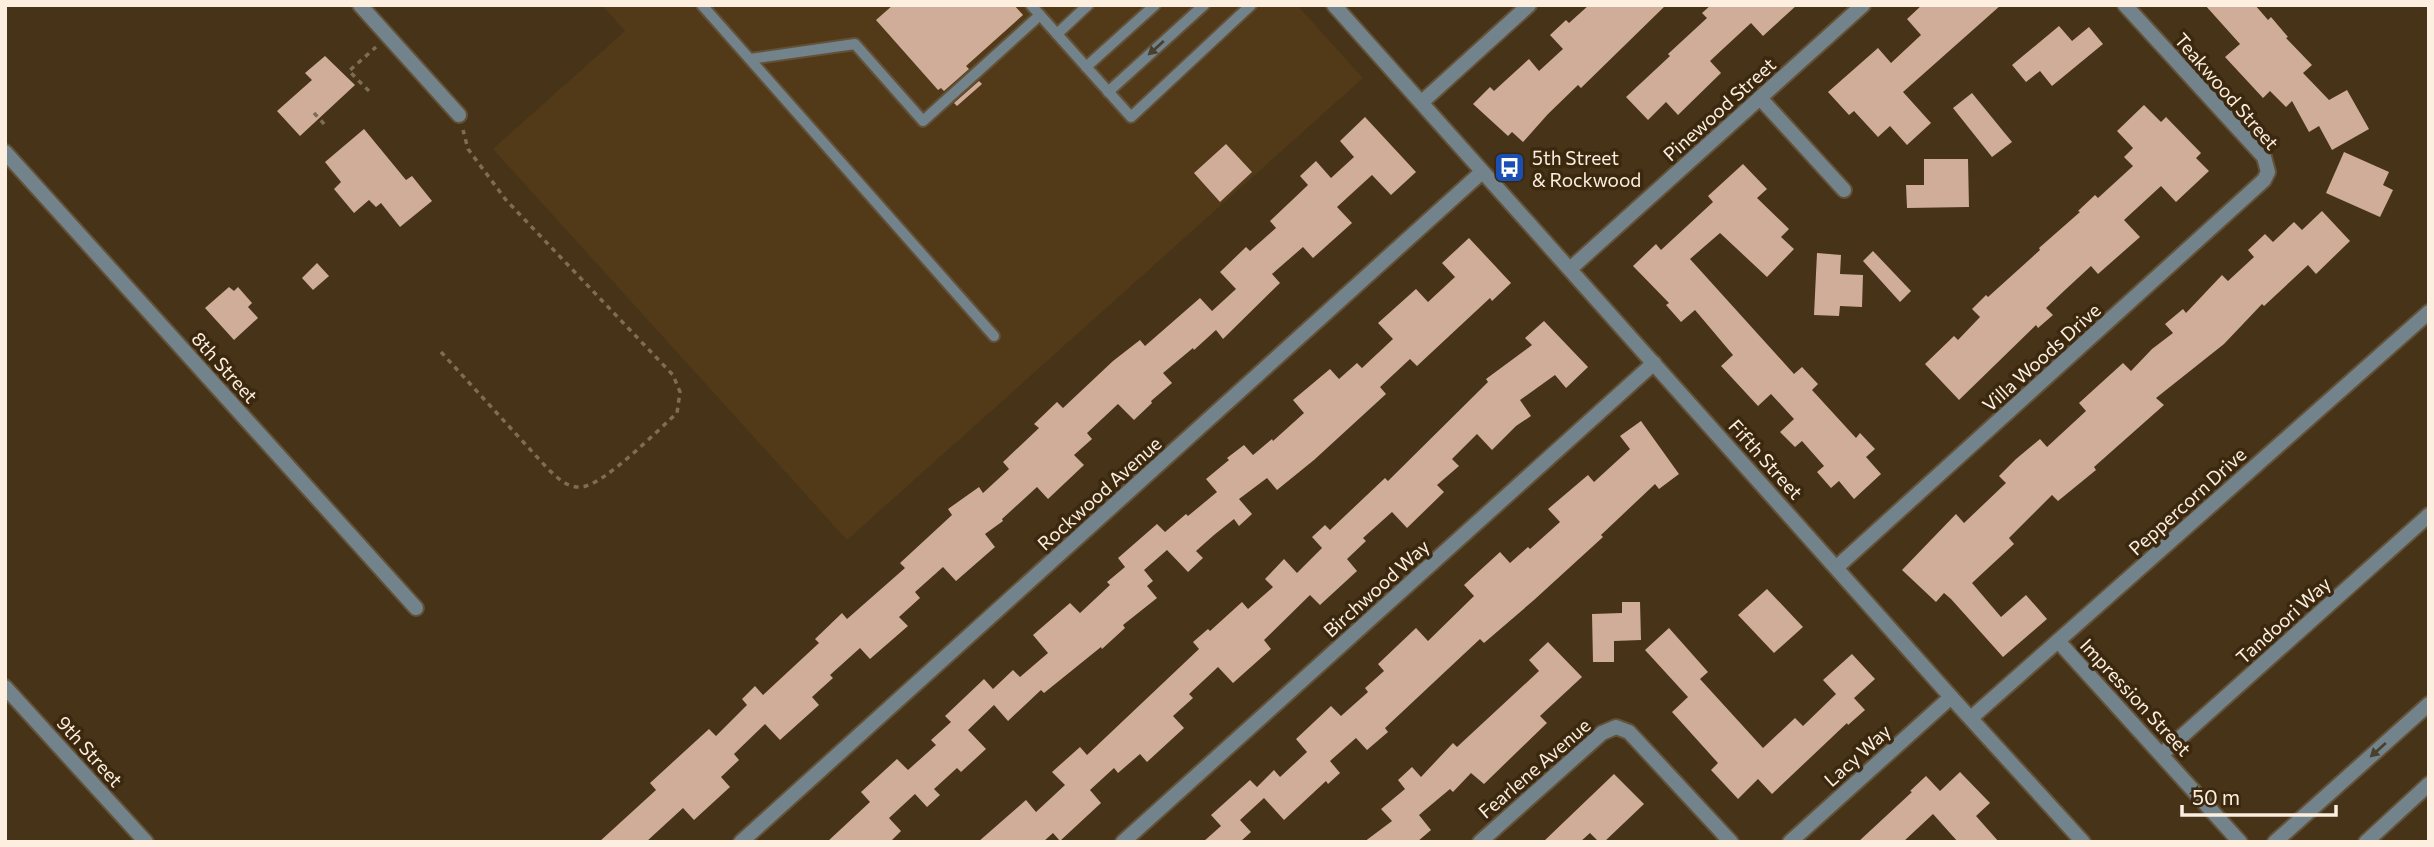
<svg xmlns="http://www.w3.org/2000/svg" width="2434" height="847" viewBox="0 0 2434 847" font-family="Commissioner,sans-serif">
<style>
.built{fill:#523a19}
.building{fill:#cfad99}
.lines{fill:none;stroke-linecap:round;stroke-linejoin:round}
.lane-casing{stroke:#635138;stroke-width:14}
.street-casing{stroke:#635138;stroke-width:18}
.path{stroke:#7e6d56;stroke-width:3.5;stroke-dasharray:5 5;stroke-linecap:butt}
.lane{stroke:#73838b;stroke-width:10}
.street{stroke:#73838b;stroke-width:14}
.oneway{fill:#493f2d}
.labels{text-anchor:middle;dominant-baseline:central;stroke-width:7;stroke-linejoin:round;paint-order:stroke}
.street-label{font-size:19px;fill:#fcefe0;stroke:#3b280e}
.poi-label{font-size:19px;fill:#fcefe0;stroke:#3b280e;text-anchor:start}
</style>
<rect width="100%" height="100%" fill="#463318"/>
<polygon class="built" points="602,5 1297,5 1363,78 847,540 493,149 625,31"/>
<g class="building">
<polygon points="893,5 1014,5 1023,15 966,66 969,69 944,91 941,88 938,90 876,20"/>
<polygon points="1589,5 1666,5 1581,88 1578,85 1548,114 1523,142 1512,132 1508,136 1473,104 1490,87 1494,91 1529,59 1539,71 1563,49 1550,35 1566,20 1569,23"/>
<polygon points="1711,5 1797,5 1763,36 1751,23 1725,47 1710,61 1721,73 1678,115 1666,102 1648,120 1626,97 1670,56 1668,54 1707,18 1702,13"/>
<polygon points="1922,5 2001,5 1903,92 1931,123 1907,145 1890,126 1878,137 1854,111 1849,115 1828,92 1878,48 1891,63 1921,35 1907,19"/>
<polygon points="2205,5 2255,5 2268,20 2271,17 2288,37 2286,38 2312,65 2303,73 2329,100 2347,90 2369,129 2332,150 2319,126 2309,132 2292,101 2286,107 2270,91 2263,98 2225,57 2240,44"/>
<polygon points="2059,26 2072,41 2089,27 2103,44 2052,86 2040,71 2026,82 2012,65"/>
<polygon points="325,56 355,85 300,136 277,111 312,80 305,73"/>
<polygon points="979,81 982,84 957,106 954,103"/>
<polygon points="1972,93 2012,142 1992,157 1953,108"/>
<polygon points="2144,105 2161,122 2166,117 2201,153 2196,158 2209,171 2176,202 2161,186 2124,220 2140,237 2098,274 2091,266 2065,290 2046,308 2053,315 2038,328 2036,325 1959,400 1925,364 1954,336 1958,340 1980,317 1972,309 1986,295 1988,297 2040,250 2039,248 2080,212 2078,211 2095,195 2098,198 2133,166 2124,157 2133,148 2117,131"/>
<polygon points="1365,117 1416,172 1391,195 1372,175 1337,207 1352,223 1313,258 1303,247 1272,274 1280,283 1223,339 1216,330 1194,350 1193,348 1163,373 1172,383 1151,401 1152,403 1134,420 1118,404 1087,433 1092,439 1074,455 1084,465 1048,499 1037,487 1002,519 1003,521 985,534 995,547 956,581 943,567 915,592 920,598 899,617 908,626 870,659 860,648 830,675 833,678 812,697 819,705 780,740 765,724 734,754 739,760 721,777 730,787 694,820 683,808 646,842 599,842 656,790 650,783 709,729 716,736 747,705 742,699 755,686 763,695 819,643 815,639 842,613 847,619 905,568 900,563 952,515 948,509 979,487 983,493 1009,469 1003,462 1039,428 1034,424 1057,402 1063,408 1113,361 1140,340 1145,346 1200,298 1212,311 1236,289 1220,272 1246,247 1250,251 1276,228 1270,221 1308,185 1300,176 1316,161 1331,178 1354,157 1340,141"/>
<polygon points="364,129 406,180 412,176 432,201 400,227 381,203 376,207 369,200 354,213 334,189 341,182 325,162"/>
<polygon points="1226,144 1252,172 1220,202 1194,173"/>
<polygon points="2344,152 2389,172 2383,185 2393,190 2380,217 2326,193"/>
<polygon points="1924,159 1968,159 1969,207 1907,208 1906,185 1924,185"/>
<polygon points="1743,164 1767,189 1757,198 1789,229 1781,237 1794,249 1767,277 1720,233 1690,259 1794,374 1802,367 1818,384 1812,390 1856,438 1860,433 1875,449 1866,457 1881,474 1854,499 1839,481 1831,488 1817,472 1824,466 1802,441 1795,447 1780,432 1794,419 1771,394 1758,406 1721,366 1733,355 1695,310 1681,322 1666,305 1669,303 1633,266 1656,244 1661,250 1713,202 1708,196"/>
<polygon points="2322,211 2350,241 2316,274 2308,265 2264,306 2262,304 2224,344 2156,398 2164,405 2094,467 2096,470 2058,501 2052,495 2009,538 2014,544 1972,583 2001,617 2026,595 2047,619 2003,657 1951,599 1944,593 1936,602 1902,570 1956,514 1964,523 2006,483 1999,476 2016,459 2040,439 2047,447 2086,411 2079,403 2123,363 2131,371 2152,349 2173,333 2165,324 2183,309 2186,313 2222,275 2228,281 2254,257 2248,250 2265,234 2273,242 2294,222 2302,230"/>
<polygon points="1469,238 1511,283 1492,301 1490,298 1417,366 1410,359 1380,387 1386,394 1314,460 1277,490 1267,478 1239,499 1252,514 1239,526 1234,519 1214,535 1196,551 1203,558 1188,572 1167,550 1144,570 1153,581 1147,586 1157,598 1123,625 1125,628 1102,649 1101,647 1044,693 1041,690 1008,721 994,705 968,730 986,749 961,772 957,768 934,789 940,795 927,807 915,794 889,818 901,831 890,842 827,842 870,802 861,792 897,759 908,770 936,745 931,740 951,722 945,716 984,679 993,689 1013,670 1020,677 1048,653 1033,635 1070,603 1080,613 1110,585 1107,582 1125,567 1118,558 1157,524 1165,532 1186,514 1188,516 1217,492 1206,479 1229,460 1227,458 1244,445 1253,455 1272,439 1273,441 1304,413 1293,400 1330,369 1339,379 1357,363 1362,368 1393,339 1378,323 1416,289 1428,302 1455,277 1442,263"/>
<polygon points="1873,251 1911,291 1900,302 1863,261"/>
<polygon points="1817,253 1841,255 1840,274 1863,275 1862,307 1840,306 1839,316 1814,315"/>
<polygon points="317,263 329,276 313,290 302,278"/>
<polygon points="229,287 234,291 238,287 252,303 248,307 258,318 234,340 205,308"/>
<polygon points="1544,321 1588,367 1566,388 1555,375 1520,400 1531,416 1516,426 1492,450 1477,434 1452,459 1459,466 1437,485 1444,492 1407,528 1392,512 1363,538 1366,541 1347,559 1357,571 1320,605 1310,595 1264,640 1271,649 1233,683 1218,667 1189,694 1193,698 1173,716 1184,728 1147,762 1140,754 1118,773 1114,768 1090,790 1101,803 1060,841 1053,833 1043,842 978,842 1026,800 1036,812 1065,785 1052,772 1080,747 1087,755 1199,649 1193,642 1208,629 1210,631 1242,602 1248,609 1273,587 1265,579 1284,559 1297,573 1322,548 1312,537 1325,525 1330,530 1385,478 1388,481 1488,382 1486,379 1532,345 1525,338"/>
<polygon points="1641,421 1679,474 1659,489 1655,484 1601,535 1603,537 1534,600 1484,643 1480,639 1385,728 1388,732 1367,750 1356,738 1330,761 1340,773 1328,784 1326,781 1284,820 1264,798 1240,820 1251,832 1240,842 1203,842 1221,826 1211,815 1250,780 1257,787 1274,770 1280,777 1307,752 1296,739 1331,706 1341,716 1368,692 1365,688 1384,671 1378,664 1416,628 1428,641 1474,596 1464,585 1500,552 1510,563 1528,547 1530,549 1560,522 1548,509 1588,475 1594,482 1630,449 1620,436"/>
<polygon points="1767,589 1803,627 1774,653 1738,615"/>
<polygon points="1622,602 1640,602 1641,640 1614,641 1614,662 1593,662 1592,614 1622,613"/>
<polygon points="1669,628 1708,672 1700,679 1763,748 1795,718 1803,726 1836,694 1823,680 1852,654 1875,679 1854,698 1865,710 1848,725 1847,723 1772,794 1758,779 1738,799 1711,770 1718,763 1672,712 1688,697 1645,650"/>
<polygon points="1548,642 1582,677 1540,716 1547,723 1484,784 1471,773 1453,792 1450,789 1419,815 1431,830 1417,842 1364,842 1392,821 1381,809 1405,789 1398,780 1412,767 1421,777 1453,743 1457,747 1539,671 1529,660"/>
<polygon points="1960,772 1990,803 1976,816 1999,842 1958,842 1933,814 1903,842 1858,842 1912,792 1910,791 1926,776 1940,791"/>
<polygon points="1614,774 1644,804 1604,842 1599,842 1590,833 1580,842 1543,842"/>
</g>
<g class="lines">
<defs>
<g id="lane">
<polyline points="702,5 994,336"/>
<polyline points="1031,5 1131,117 1251,5"/>
<polyline points="1057,34 1088,5"/>
<polyline points="750,59 855,44 923,121 1040,15"/>
<polyline points="1086,67 1155,5"/>
<polyline points="1108,92 1204,5"/>
</g>
<g id="street">
<polyline points="360,5 459,115"/>
<polyline points="1334,5 1951,697 2083,842"/>
<polyline points="1760,98 1844,190"/>
<polyline points="1422,102 1529,5"/>
<polyline points="5,152 416,608"/>
<polyline points="1570,269 1863,5"/>
<polyline points="1837,567 2264,180 2268,172 2264,157 2125,5"/>
<polyline points="2058,641 2240,842"/>
<polyline points="5,687 146,842"/>
<polyline points="1971,718 2429,312"/>
<polyline points="2162,754 2429,515"/>
<polyline points="741,842 1482,172"/>
<polyline points="1123,842 1654,363"/>
<polyline points="1480,842 1602,733 1616,727 1629,732 1731,842"/>
<polyline points="1790,842 1951,697"/>
<polyline points="2275,842 2429,704"/>
<polyline points="2366,842 2429,784"/>
</g>
</defs>
<use href="#lane" class="lane-casing"/>
<use href="#street" class="street-casing"/>
<g class="path">
<polyline points="369,91 349,71 376,47"/>
<polyline points="314,113 327,127"/>
<path d="M441,352L548,469C558,478 567,488 581,487C603,486 658,430 677,413L680,392L673,375L506,200L468,149L463,130"/>
</g>
<use href="#lane" class="lane"/>
<use href="#street" class="street"/>
</g>
<defs><path id="oneway-solid" d="M-6-.8H1V-3.2L6.5 0L1 3.2V.8H-6Z" transform="scale(1.75)"/></defs>
<g class="oneway">
<use href="#oneway-solid" transform="translate(1156 48) rotate(138)"/>
<use href="#oneway-solid" transform="translate(2378 750) rotate(138)"/>
</g>
<defs>
<symbol id="bus-square" viewBox="-11 -11 22 22"><rect x="-9" y="-9" width="18" height="18" rx="4" fill="#1a4fb4" stroke="#3b280e"/><path d="M-5-6H5V4H4V6H2V4H-2V6H-4V4H-5ZM-3.5-4V0h7V-4ZM-3.5 1.2v1.5H-2V1.2ZM2 1.2v1.5H3.5V1.2Z" fill="#fff"/></symbol>
</defs>
<g fill-rule="evenodd">
<use href="#bus-square" x="1492" y="150" width="35" height="35"/>
</g>
<g class="labels">
<g class="street-label">
<text transform="translate(2227 91) rotate(49)">Teakwood Street</text>
<text transform="translate(1719 109) rotate(-42)">Pinewood Street</text>
<text transform="translate(2041 357) rotate(-42)">Villa Woods Drive</text>
<text transform="translate(225 367) rotate(48)">8th Street</text>
<text transform="translate(1766 459) rotate(48)">Fifth Street</text>
<text transform="translate(1099 493) rotate(-42)">Rockwood Avenue</text>
<text transform="translate(2187 501) rotate(-42)">Peppercorn Drive</text>
<text transform="translate(1376 588) rotate(-42)">Birchwood Way</text>
<text transform="translate(2283 620) rotate(-42)">Tandoori Way</text>
<text transform="translate(2136 697) rotate(47)">Impression Street</text>
<text transform="translate(90 751) rotate(48)">9th Street</text>
<text transform="translate(1857 755) rotate(-42)">Lacy Way</text>
<text transform="translate(1534 768) rotate(-41)">Fearlene Avenue</text>
</g>
<g class="poi-label">
<text x="1532" y="157">5th Street<tspan x="1532" dy="22">&amp; Rockwood</tspan></text>
</g>
</g>
<rect width="2434" height="847" fill="none" stroke="#fcefe0" stroke-width="14"/>
<path d="M2182 805v10h154v-10" fill="none" stroke="#fcefe0" stroke-width="3.5"/>
<text x="2192" y="805" font-size="21" fill="#fcefe0" stroke="#3b280e" stroke-width="5" paint-order="stroke">50 m</text>
</svg>
